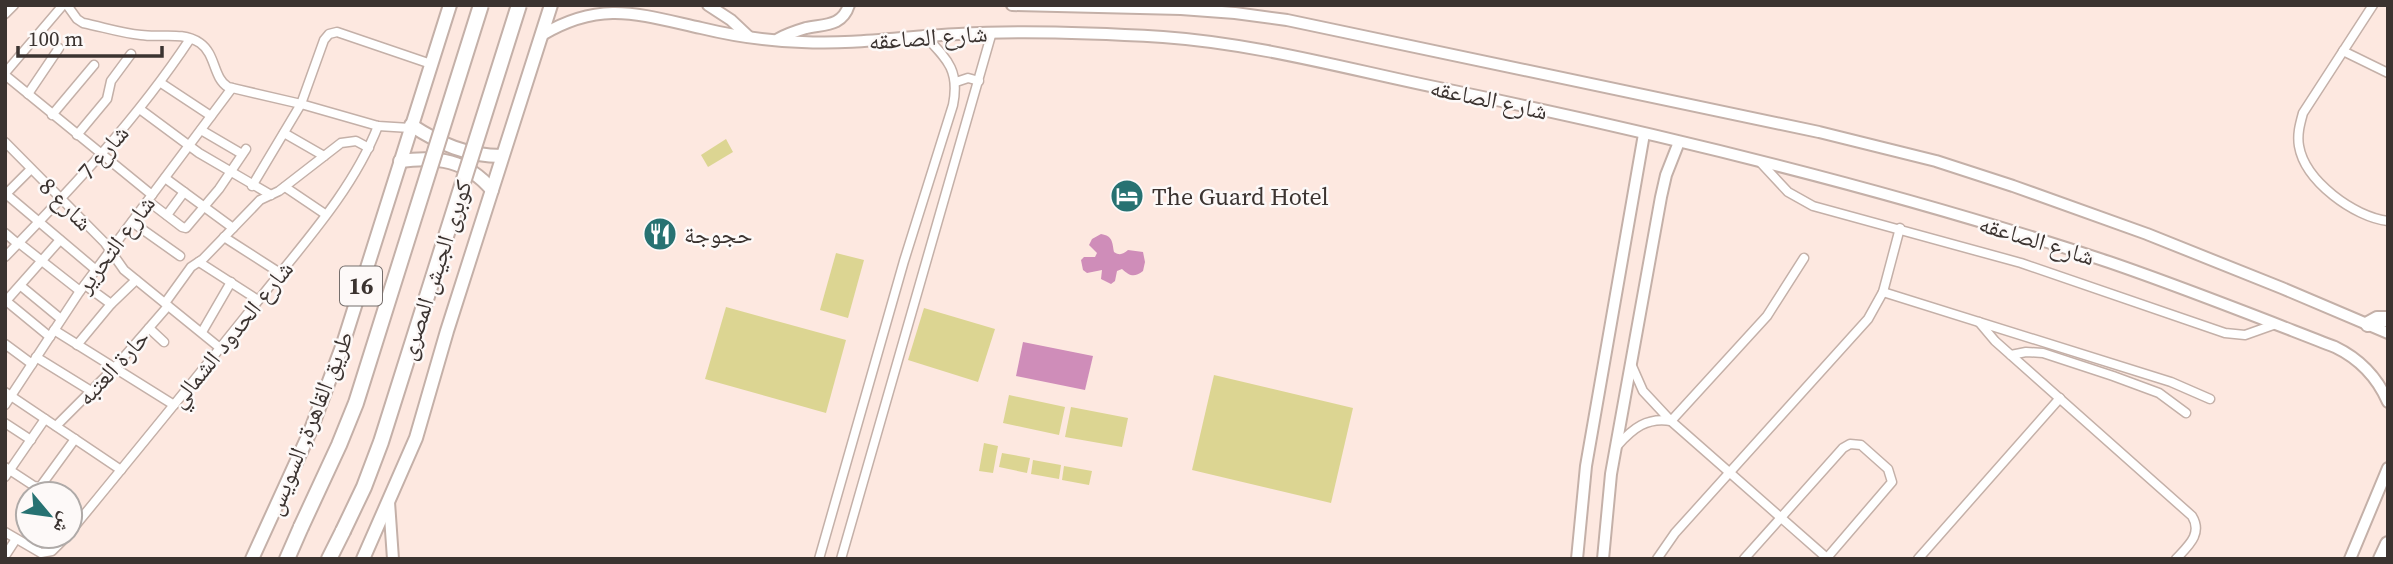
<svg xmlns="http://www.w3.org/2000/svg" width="2393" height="564" viewBox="0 0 2393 564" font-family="'Source Serif 4','Noto Naskh Arabic',serif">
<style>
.green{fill:#dcd592}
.water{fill:#cf8db9}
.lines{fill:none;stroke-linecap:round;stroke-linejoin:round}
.street-casing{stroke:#c4b0a8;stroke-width:11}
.secondary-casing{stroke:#c4b0a8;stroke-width:14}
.primary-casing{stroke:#c4b0a8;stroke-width:16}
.highway-casing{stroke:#c4b0a8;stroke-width:18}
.street{stroke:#fff;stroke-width:8}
.secondary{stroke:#fff;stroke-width:10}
.primary{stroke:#fff;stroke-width:12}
.highway{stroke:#fff;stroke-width:14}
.highway-bridge-casing{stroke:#c4b0a8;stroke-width:18;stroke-linecap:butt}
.highway-bridge{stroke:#fff;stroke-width:14}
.labels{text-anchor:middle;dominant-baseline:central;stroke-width:5;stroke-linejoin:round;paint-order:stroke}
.shield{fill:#fdf9f8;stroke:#756e6c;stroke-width:2}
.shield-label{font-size:23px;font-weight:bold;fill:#3b3330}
.street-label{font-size:24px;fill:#3b3330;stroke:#fdf9f8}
.poi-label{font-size:24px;fill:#3b3330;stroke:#fdf9f8;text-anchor:start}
</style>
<rect width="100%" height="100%" fill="#fde8e0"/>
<g class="green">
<polygon points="726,139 733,152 708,167 701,155"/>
<polygon points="836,253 864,260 848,318 820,310"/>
<polygon points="726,307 846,340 826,413 705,379"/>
<polygon points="924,308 995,329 978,382 908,360"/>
<polygon points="1214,375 1353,408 1331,503 1192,470"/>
<polygon points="1009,395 1065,407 1059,435 1003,423"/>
<polygon points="1071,407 1128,418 1122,447 1065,437"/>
<polygon points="984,443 998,446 993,473 979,471"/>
<polygon points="1002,453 1030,458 1027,473 999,467"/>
<polygon points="1033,460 1061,465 1059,479 1031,474"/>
<polygon points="1064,466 1092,471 1089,485 1062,480"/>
</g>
<g class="water">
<path d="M1101,234C1113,236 1112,242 1114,252C1120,256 1123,254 1128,250L1143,252L1145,262L1143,271C1134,278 1130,276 1122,269L1117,271L1115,281L1111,284L1101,279L1102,270L1087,273L1083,270L1081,260L1084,257H1095L1097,253L1089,245L1092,239Z"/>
<polygon points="1023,342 1093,356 1085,390 1016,376"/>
</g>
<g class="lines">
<defs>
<g id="street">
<path d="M67,5L77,19L83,23C103,27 121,33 141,35C161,38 182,31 200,43C216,54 213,78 228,87L301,104L378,126L410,128"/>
<path d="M2373,5L2303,113C2300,124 2297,134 2299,146C2305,181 2354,217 2388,221"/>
<polyline points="5,14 14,5"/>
<polyline points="2343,51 2388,73"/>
<polyline points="5,73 63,5"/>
<polyline points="5,75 152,195"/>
<polyline points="956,82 968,78 979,81"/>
<polyline points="161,83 211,116"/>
<polyline points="28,94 59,48"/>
<polyline points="141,110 199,153 271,195"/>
<polyline points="52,115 94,65"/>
<polyline points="201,130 242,154"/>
<polyline points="284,133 324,156"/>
<polyline points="77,135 107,99 111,81 131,54"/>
<polyline points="5,142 105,243 124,270 220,348"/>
<polyline points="1761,163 1788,192 1813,206 2021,263 2225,333 2245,335 2276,324"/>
<polyline points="165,178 233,228"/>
<polyline points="252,186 301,104 324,40 329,34 337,32 431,64"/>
<polyline points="285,187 325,214"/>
<polyline points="6,194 96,270"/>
<polyline points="5,195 31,169"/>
<polyline points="148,201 182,227 186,228 219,189 246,149"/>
<polyline points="167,215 184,192"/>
<polyline points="132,222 180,256"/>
<polyline points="5,233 18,244"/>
<polyline points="224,237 280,273"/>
<polyline points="19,243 80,291"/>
<path d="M5,257C72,188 137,119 190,39"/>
<polyline points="199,262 258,300"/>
<polyline points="85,285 111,304"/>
<polyline points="21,286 61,319"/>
<polyline points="1883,292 2171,382 2210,399"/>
<polyline points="5,300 50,337"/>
<polyline points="6,301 60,240"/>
<polyline points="165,303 191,267 203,259 260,200 279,191 341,143 356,141 369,148"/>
<path d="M1979,322L1995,341L2192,516C2203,534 2188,546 2176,559"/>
<polyline points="149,328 164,342"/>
<polyline points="54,330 174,405"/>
<polyline points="202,332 231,282"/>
<polyline points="5,344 32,364"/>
<polyline points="77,345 111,304 136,280"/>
<polyline points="2011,355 2026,352 2043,353 2113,376 2159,393 2186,413"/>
<polyline points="36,357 91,391"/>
<polyline points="1632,366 1643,391 1671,421 1828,559"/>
<polyline points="5,392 121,470"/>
<polyline points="5,405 80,291 232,88"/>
<polyline points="1671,421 1767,316 1804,258"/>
<polyline points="5,423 31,440"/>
<polyline points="56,426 116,366 168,306"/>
<path d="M1617,446C1633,428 1647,417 1671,421"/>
<polyline points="5,467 34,486 40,487 75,439"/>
<polyline points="5,477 45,419"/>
<polyline points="5,532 41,553 52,551 67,536"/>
<path d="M70,532C134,454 198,376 261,297C303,244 353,190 378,126"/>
<polyline points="5,556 16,539"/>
<path d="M819,559L904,261L953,105C960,70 947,59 924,35"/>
<polyline points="841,559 992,32"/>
<polyline points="1657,559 1675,533 1868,319 1883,292 1900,228"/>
<polyline points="1744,559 1843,448 1850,444 1861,445 1888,469 1892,482 1826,559"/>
<polyline points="1918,559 2060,398"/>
</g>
<g id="secondary">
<polyline points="708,5 731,20 749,37"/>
<polyline points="1012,5 1181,9 1235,13 1287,20 1819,132 1936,161 2013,186 2147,234 2282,288 2388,333"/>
<path d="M542,35C601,0 638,14 701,28C734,36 768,41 802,42C855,45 907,36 959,34C1027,30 1096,33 1163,37C1262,44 1358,72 1454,91C1675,137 1896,191 2109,262C2185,288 2260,318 2335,347C2360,359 2377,377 2388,402"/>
<path d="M778,39C787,34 796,31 806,28C824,24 842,27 849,5"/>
<polyline points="389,502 393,559"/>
<polyline points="1577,559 1586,466 1644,134"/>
<polyline points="1603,559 1611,474 1661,197 1666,175 1679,142"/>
<polyline points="2350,559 2388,468"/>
</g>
<g id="primary">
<path d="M411,125C440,144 467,156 502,156"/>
<path d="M400,161C437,156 467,160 492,190"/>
<polyline points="252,559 310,432 343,344 450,5"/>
<polyline points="363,559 416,438 447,331 551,5"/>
</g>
<g id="highway">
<polyline points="2368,324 2377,319 2388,319"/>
<polyline points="287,559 301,527"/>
<polyline points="329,559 343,531"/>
<polyline points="2381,559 2388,544"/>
</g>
</defs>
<use href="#street" class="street-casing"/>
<use href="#secondary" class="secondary-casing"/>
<use href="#primary" class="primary-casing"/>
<use href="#highway" class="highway-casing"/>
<use href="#street" class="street"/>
<use href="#secondary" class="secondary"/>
<use href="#primary" class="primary"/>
<use href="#highway" class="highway"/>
<defs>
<g id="highway-bridge">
<polyline points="301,527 339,445 356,403 481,5"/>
<polyline points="343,531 364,487 381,442 519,5"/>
</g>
</defs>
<use href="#highway-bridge" class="highway-bridge-casing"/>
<use href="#highway-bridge" class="highway-bridge"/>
</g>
<defs>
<symbol id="hotel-disc" viewBox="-11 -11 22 22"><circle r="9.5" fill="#277272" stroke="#fdf9f8"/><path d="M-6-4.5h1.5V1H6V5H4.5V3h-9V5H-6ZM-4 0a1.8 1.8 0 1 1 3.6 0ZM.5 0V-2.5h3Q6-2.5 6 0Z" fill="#fff"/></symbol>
<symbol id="restaurant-disc" viewBox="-11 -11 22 22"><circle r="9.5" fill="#277272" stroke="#fdf9f8"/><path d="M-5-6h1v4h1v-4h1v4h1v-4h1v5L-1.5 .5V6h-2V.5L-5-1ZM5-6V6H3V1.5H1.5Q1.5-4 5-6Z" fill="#fff"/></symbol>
</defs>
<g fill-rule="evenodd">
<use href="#hotel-disc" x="1108" y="177" width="38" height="38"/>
<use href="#restaurant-disc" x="641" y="215" width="38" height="38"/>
</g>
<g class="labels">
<rect class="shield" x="340" y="266.5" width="42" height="39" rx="5"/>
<g class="shield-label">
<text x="361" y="286">16</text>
</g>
<g class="street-label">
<text transform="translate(928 37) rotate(-4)">شارع الصاعقه</text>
<text transform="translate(1489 99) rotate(12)">شارع الصاعقه</text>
<text transform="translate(103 152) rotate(-49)">شارع 7</text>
<text transform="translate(66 204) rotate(45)">شارع 8</text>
<text transform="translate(2037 240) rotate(17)">شارع الصاعقه</text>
<text transform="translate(115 244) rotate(-53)">شارع التحرير</text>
<text transform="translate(435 270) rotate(-72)">كوبرى الجيش المصرى</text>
<text transform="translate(231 334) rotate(-51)">شارع الحدود الشمالي</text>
<text transform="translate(113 367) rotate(-47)">حارة العتبه</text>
<text transform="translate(309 423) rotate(-68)">طريق القاهرة, السويس</text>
</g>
<g class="poi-label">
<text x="1152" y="196">The Guard Hotel</text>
<text x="684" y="234">حجوجة</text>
</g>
</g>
<rect width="2393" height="564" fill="none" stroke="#3b3330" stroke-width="14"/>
<g transform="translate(49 515) rotate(119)"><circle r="33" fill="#fdf9f8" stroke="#afaaa8" stroke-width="2"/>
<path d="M0-5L12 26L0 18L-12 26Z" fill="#277272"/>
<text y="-10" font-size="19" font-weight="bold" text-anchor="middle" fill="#3b3330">ش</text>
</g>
<path d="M18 46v10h144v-10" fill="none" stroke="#3b3330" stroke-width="3.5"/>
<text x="28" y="46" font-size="21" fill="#3b3330" stroke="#fdf9f8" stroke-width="5" paint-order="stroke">100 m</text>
</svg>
